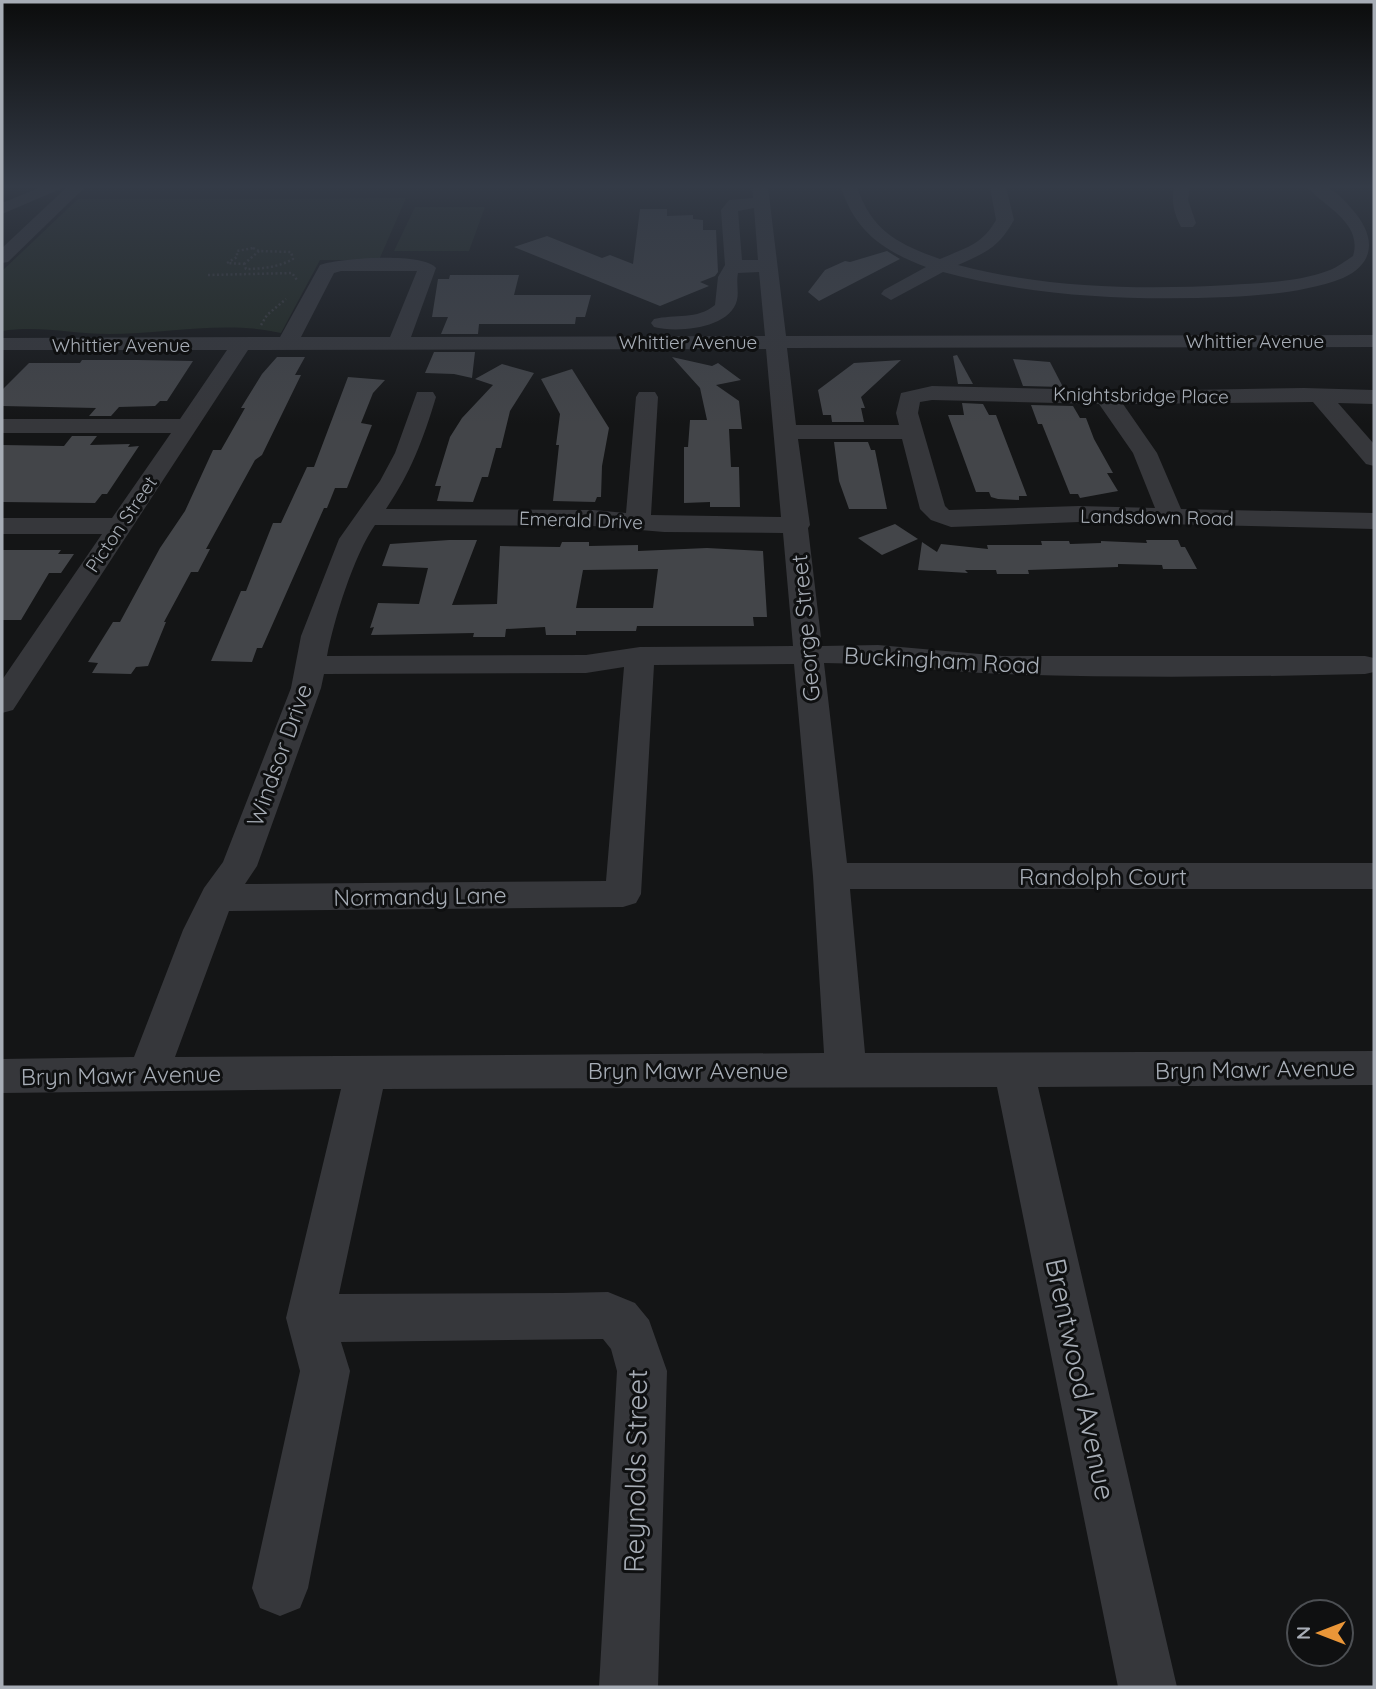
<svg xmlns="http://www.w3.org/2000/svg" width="1376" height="1689" viewBox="0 0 1376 1689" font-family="Quicksand,sans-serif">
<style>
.green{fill:#212921}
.building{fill:#434549;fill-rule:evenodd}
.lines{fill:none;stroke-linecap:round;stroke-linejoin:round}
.path{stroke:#3c3e42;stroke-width:2.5;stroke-dasharray:2 2.5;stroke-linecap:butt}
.minor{fill:#36373b;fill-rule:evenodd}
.labels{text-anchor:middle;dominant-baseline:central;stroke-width:6;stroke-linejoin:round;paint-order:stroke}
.far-street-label{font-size:19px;fill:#a7adb6;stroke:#0f1011}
.street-label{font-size:23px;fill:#a7adb6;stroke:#0f1011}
.near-street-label{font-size:28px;fill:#a7adb6;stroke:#0f1011}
</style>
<rect width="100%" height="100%" fill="#141516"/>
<g class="green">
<path d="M406,198L379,260H320L281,333C225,320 166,334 109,334C72,334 39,325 2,331V271L78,199Z"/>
<polygon points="415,207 485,207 469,251 394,251"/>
</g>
<g class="building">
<polygon points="640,209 667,209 667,216 693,215 693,219 703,220 703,230 716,230 718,272 715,276 700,282 709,286 660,306 514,247 547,236 602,258 610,255 633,264"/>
<polygon points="887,251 900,259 819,301 808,292 825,270 845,261 850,262"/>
<polygon points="450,275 519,275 514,295 591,295 585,317 576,317 575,324 479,324 478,334 441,334 448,317 432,317 438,279 449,279"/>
<polygon points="434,352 475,352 472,378 454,374 425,373"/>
<polygon points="957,355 973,384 958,384 953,356"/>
<polygon points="277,357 305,357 295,375 301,375 262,455 255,460 206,549 210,549 198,572 191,572 164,622 166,622 148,666 136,667 131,674 92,673 98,663 88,662 113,622 120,622 160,548 185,511 213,450 221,450 245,408 241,408 262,374"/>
<polygon points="672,357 712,366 718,363 741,380 716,385 739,401 742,429 729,429 731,467 739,467 740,507 710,507 710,502 684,503 684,447 688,447 690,420 707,420 700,388"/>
<polygon points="1013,359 1050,362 1063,387 1023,386"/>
<polygon points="82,360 138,360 193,361 167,401 160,401 155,406 119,407 111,416 89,416 96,408 2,406 2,390 29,363 80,363"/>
<polygon points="901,360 861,397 865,408 861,408 864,422 832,422 831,415 823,415 818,390 854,363"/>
<polygon points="502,364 534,373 510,411 501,448 496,448 488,477 482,477 473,502 437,501 441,486 435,486 450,437 462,418 493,385 475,379"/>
<polygon points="572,369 609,428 602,466 601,497 597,497 595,502 553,501 559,445 556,445 560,414 541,379"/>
<polygon points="348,377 385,380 373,393 361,423 372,425 347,488 335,488 327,508 324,508 262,648 257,648 252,662 211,661 241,591 246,591 273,523 281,523 307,467 314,467"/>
<polygon points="962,403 983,404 989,415 996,415 1027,496 1019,496 1019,500 998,499 991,497 989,492 976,492 948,415 964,415"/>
<polygon points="1031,405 1073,406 1080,418 1086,418 1094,439 1113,473 1107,473 1118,491 1080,498 1078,494 1070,494 1042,424 1038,424"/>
<polygon points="72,436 97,436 90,445 130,444 128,447 139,446 107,494 102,494 95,503 2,502 2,445 64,446"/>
<polygon points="834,442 868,442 871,450 875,450 887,509 849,509 839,481"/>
<polygon points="895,524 918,539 882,555 858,538"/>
<path d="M449,540H477L452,605L497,604L500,546L560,547L562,542H589V546L638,545V551L707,548L763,551L767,617H753L754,626H637L636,631H576V635H546L545,627L506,629L505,637H473L474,633L371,635L374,627L370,628L378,603L419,604L428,568L382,566L390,544ZM658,569L653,608H576L583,570Z"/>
<polygon points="1146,540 1178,540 1181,547 1185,547 1197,569 1163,569 1162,565 1118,564 1118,567 1028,570 1029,574 997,574 996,570 965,570 968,573 918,570 922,542 937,552 941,544 988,549 987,545 1042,545 1041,541 1069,541 1070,544 1101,543 1101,541 1147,543"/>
<polygon points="2,550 61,550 58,554 74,554 61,573 49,573 21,620 2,620"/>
</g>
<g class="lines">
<g class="path">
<path d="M253,248L259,251L291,252L293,259C279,267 262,269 246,269L244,264L227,263L237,257V251Z"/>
<polyline points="244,264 259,251"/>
<polyline points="208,275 292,273 297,280"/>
<polyline points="261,325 267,315 286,299"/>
</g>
<g class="minor">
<polygon points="41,187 65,187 2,214 2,203"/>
<polygon points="67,187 85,187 8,262 2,263 2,248"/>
<path d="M752,187H768L786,336L1374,335V347L787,348L796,425H899L896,413L901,393L932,386L1135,391L1304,388L1374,390V404L1338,403L1374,444V466L1366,464L1313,402L1123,404L1157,453L1181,509L1374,513V529L1079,522L951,527L931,520L920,509L902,439H798L810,525L808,528L822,646L878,645L1002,656H1365L1374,658V672L1365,674C1245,677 1124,678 1004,674C944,672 885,663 824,663L847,863H1374V889H850L865,1053L1374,1051V1085L1038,1087L1177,1687H1118L997,1087L383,1089L339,1294L562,1293L608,1292L635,1303L649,1320L667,1371L658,1687H599L617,1371L611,1349L603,1339L341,1342L350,1371L308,1588L300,1608L280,1616L260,1608L252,1588L300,1371L286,1318L341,1089L2,1093V1059L134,1057L183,930L204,888L223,862L291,688L301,636L339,539L380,481L395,453L417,392H433L436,397C423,440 411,472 386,509L593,510L626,513L636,397L639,392H655L658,397L651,515L781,517L766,349L248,350L13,710L2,713V680L102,534H2V518H112L171,433H2V419H180L227,350H2V338L280,337L320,265C341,258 423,252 436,268L411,337L765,336L759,272L738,273C736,282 739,292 737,300C730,329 677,333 654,327L651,323L654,319C675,314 697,320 715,305L718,277L725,265L721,210L729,200L753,198ZM754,208L758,260H742L738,211ZM341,271H417L390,337H301L334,273ZM932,400L1099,404L1133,453L1155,508L1079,506L949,510L945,506L918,413L920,402ZM375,525L593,526L664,532L783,533L793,646L640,647L586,655L327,656C334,619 354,555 375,525ZM794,664L813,876L824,1053L175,1057L229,911L623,907L636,903L641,894L654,665ZM624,667L606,881L245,884L257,866L321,688L324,674L586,673Z"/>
<path d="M841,187H857C872,231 898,244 940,259C965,248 982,245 996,220L990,187H1006L1014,220C998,248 987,252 958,265C1045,288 1140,290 1229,285C1262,283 1299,282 1330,270C1338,267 1345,261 1353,256C1363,223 1325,207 1307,187C1313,187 1323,186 1328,188C1337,192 1346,202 1352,209C1376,236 1376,263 1343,278C1307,292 1266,295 1228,297C1133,301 1035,297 943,272L891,300L881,294L884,290L926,267C884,251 855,232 841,187Z"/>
<path d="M1174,187H1190L1188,200L1196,223L1193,227H1181C1174,214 1171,201 1174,187Z"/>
</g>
</g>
<linearGradient id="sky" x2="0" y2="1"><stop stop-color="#0b0c0c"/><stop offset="0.44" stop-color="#343b47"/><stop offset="1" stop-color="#343b47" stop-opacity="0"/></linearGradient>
<rect width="1376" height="424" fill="url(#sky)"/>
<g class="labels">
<g class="far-street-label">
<text x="1255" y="341">Whittier Avenue</text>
<text x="688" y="342">Whittier Avenue</text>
<text x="121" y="345">Whittier Avenue</text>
<text transform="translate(1141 395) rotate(1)">Knightsbridge Place</text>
<text transform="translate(1157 517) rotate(1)">Landsdown Road</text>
<text transform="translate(581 520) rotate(2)">Emerald Drive</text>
<text transform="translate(121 524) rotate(-56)">Picton Street</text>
</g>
<g class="street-label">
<text transform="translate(805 628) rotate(-95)">George Street</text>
<text transform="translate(942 660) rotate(3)">Buckingham Road</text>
<text transform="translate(279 755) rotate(-70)">Windsor Drive</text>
<text x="1103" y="876">Randolph Court</text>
<text transform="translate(420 896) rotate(-1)">Normandy Lane</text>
<text transform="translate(1255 1069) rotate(-1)">Bryn Mawr Avenue</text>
<text x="688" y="1070">Bryn Mawr Avenue</text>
<text transform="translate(121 1075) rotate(-1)">Bryn Mawr Avenue</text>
</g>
<g class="near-street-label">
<text transform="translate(1081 1379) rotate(78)">Brentwood Avenue</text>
<text transform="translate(635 1471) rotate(-89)">Reynolds Street</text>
</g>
</g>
<rect width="1376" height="1689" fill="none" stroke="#a7adb6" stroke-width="7"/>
<g transform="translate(1320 1633) rotate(270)"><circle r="33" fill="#0f1011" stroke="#4c4f53" stroke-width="2"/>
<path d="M0-5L12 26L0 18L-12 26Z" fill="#ea9638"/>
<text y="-10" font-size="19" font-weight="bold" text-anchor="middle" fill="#a7adb6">N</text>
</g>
</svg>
